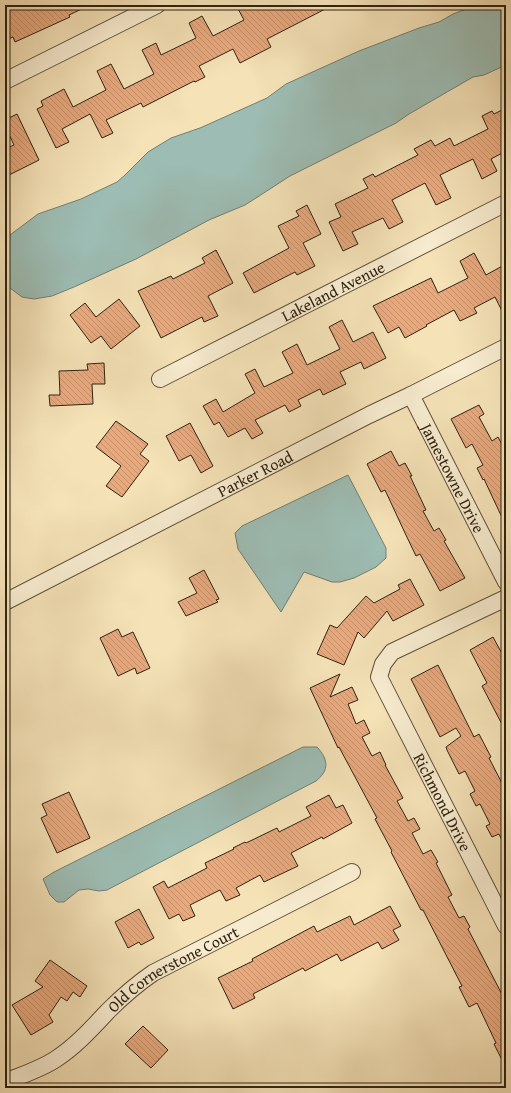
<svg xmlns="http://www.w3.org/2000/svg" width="511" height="1093" viewBox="0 0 511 1093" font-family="'Gentium Book Plus',serif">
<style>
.water{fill:#9dbdb4;stroke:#717f73}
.building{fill:url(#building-back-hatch);stroke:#2f2211}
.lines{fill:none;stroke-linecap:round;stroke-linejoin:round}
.minor-casing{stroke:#60523a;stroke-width:18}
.minor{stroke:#f8ecd0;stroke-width:16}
.labels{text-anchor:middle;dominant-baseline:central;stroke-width:4;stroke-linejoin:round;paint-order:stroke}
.street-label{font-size:16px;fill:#2f2211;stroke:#f8ecd0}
</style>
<defs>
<pattern id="building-back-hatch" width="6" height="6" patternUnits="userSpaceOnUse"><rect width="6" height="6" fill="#e8a97d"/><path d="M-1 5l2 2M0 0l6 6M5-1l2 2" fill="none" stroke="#c7916b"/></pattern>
</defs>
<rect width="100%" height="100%" fill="#f5e2b7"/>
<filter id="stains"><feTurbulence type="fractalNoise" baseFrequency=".005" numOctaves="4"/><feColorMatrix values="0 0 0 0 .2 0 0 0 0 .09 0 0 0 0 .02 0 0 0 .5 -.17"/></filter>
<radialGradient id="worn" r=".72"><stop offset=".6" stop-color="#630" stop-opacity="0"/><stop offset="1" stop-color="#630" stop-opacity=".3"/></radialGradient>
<g class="water">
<polygon points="477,5 506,5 506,65 484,75 473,77 409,114 396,123 290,176 256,198 245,205 209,220 136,259 74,287 52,296 34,299 22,297 6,285 5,282 5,242 10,235 38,214 81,199 117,182 125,175 148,152 171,138 200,128 267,98 286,84 359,51 419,28 439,22 453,14"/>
<polygon points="348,475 386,548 386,558 376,567 354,578 340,582 332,582 304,572 281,612 238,549 235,533 242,526"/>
<path d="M303,747H317C328,759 330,770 316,781L107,890L99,891L88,889L79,890L64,902H57L50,895L43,879L54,872Z"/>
</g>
<g class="building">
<polygon points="5,5 90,5 69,15 70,17 15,42 13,37 5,40"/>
<polygon points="236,5 333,5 267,39 271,47 240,63 233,49 199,66 205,77 195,82 194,81 143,107 141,103 106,120 113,133 102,138 90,114 62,129 69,142 56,148 37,109 43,106 41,101 64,89 73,107 106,90 97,71 111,64 124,89 154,74 142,50 156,43 161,55 196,38 189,23 202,16 213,36 244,20"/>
<polygon points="506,108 506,151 491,159 497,171 482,179 473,159 440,175 451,198 436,205 425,183 392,200 403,222 389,229 383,218 352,232 358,244 343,251 329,222 341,217 335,204 368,188 363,179 373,174 375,177 418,155 414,149 431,140 435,146 450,138 454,146 488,129 482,116 492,111 494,114"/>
<polygon points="17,114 39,160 5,177 5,149 14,145 5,126 5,120"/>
<polygon points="307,205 321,234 303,243 315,266 297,275 295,272 254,293 243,273 289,248 278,226 299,216 296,211"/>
<polygon points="216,250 233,283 208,296 218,316 204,322 202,317 161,338 138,291 171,276 173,279 205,263 202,258"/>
<polygon points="474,253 486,275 506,264 506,319 495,297 474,308 477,313 460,321 454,310 426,325 427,326 405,338 399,327 388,333 373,306 431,278 438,293 468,278 460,261"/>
<polygon points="119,299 140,326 111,349 101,336 91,343 70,315 85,303 96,317"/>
<polygon points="342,320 353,342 373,332 386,358 364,369 361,362 340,372 346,384 323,395 320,389 298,400 301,406 289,412 285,405 255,420 263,433 252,439 245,428 228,437 219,422 214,425 203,406 216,399 223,412 255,393 245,374 255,369 264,387 293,373 282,352 297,344 307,365 340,349 329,327"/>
<polygon points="104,363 105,384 92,384 93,404 50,406 49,395 60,395 59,371 88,370 87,364"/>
<polygon points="479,405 484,414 479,417 492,441 498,437 506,452 506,526 484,479 483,480 477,468 483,465 472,444 466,448 451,419"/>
<polygon points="116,421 148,444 140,454 149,461 122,497 106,486 121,466 96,447"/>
<polygon points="190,423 213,466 201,473 191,455 179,461 166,436"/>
<polygon points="391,451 399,466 405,463 412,476 410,476 426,510 423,511 434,531 439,528 446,540 444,541 465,578 440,591 420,554 416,556 405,533 385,490 381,492 367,464"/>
<polygon points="204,570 219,599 216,600 218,602 186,616 178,602 197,593 189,578"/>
<polygon points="410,579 424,605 393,621 387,611 364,638 358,632 344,665 317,654 330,625 337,628 366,596 374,603 400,589 398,585"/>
<polygon points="118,629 122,637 133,632 150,668 137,674 135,668 118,676 100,638"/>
<polygon points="493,637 506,661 506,732 482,686 487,683 470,650"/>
<polygon points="438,665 474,737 479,734 491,757 489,758 506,791 506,849 499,834 492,837 486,826 490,824 480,804 476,806 470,794 475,791 465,771 459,774 447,750 446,747 461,736 456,728 440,737 411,679"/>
<polygon points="340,674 330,697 352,687 358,700 348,704 356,724 364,720 370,733 362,737 372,756 380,752 386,765 385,765 403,798 397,801 408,821 414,818 420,829 412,833 423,854 431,850 438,862 436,863 452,895 448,897 459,918 464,916 470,927 468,929 506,1002 506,1068 494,1044 496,1043 477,1003 469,1007 459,987 462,986 423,910 421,910 391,852 392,851 375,819 377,818 339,747 338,748 310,688"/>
<polygon points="69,792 90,838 57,853 41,818 47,815 42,804"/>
<polygon points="329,795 336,808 343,805 352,823 323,839 322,837 291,853 298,866 264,882 260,875 236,888 240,895 226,901 220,890 190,905 195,916 183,921 179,914 169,919 153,887 164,881 168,888 207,868 205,863 234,849 233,848 245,842 246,843 277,828 279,832 311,816 306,807"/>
<polygon points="390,906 401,926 393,930 399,940 382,949 378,942 341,961 337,954 305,971 303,968 253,994 255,998 233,1009 218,978 253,961 252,959 314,926 317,932 350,916 354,925"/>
<polygon points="139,909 154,938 141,945 139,942 128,948 115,922"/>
<polygon points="50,960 87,986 80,997 73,992 67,1001 61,997 49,1015 53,1022 31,1035 12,1005 43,987 35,981"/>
<polygon points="143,1026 168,1050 151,1068 125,1044"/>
</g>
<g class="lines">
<defs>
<g id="minor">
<polyline points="5,81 157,5"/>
<path id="s1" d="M160,379L506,203"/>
<path id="s2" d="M411,395L506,582"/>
<path id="s3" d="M506,598L392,652L383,664L379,677L506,926"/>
<path id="s4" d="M5,602L369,415L411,395L506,347"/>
<path id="s5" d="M5,1082C22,1075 41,1069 56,1059C76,1046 92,1028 108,1011C122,997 137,984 153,973L352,872"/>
</g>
</defs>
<use href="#minor" class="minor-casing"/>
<use href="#minor" class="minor"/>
</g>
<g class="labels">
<g class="street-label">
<text stroke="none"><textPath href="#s1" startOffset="194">Lakeland Avenue</textPath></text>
<text stroke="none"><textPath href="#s4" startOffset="281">Parker Road</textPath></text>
<text stroke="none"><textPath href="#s2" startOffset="93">Jamestowne Drive</textPath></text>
<text stroke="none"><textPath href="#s3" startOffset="295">Richmond Drive</textPath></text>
<text stroke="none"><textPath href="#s5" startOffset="205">Old Cornerstone Court</textPath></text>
</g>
</g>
<rect width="511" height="1093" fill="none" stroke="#f5e2b7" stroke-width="20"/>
<rect x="6" y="6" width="499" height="1081" fill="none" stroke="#2f2211" stroke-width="2"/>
<rect x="10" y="10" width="491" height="1073" fill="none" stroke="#2f2211"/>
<rect width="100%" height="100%" filter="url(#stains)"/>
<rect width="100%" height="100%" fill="url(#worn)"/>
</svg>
